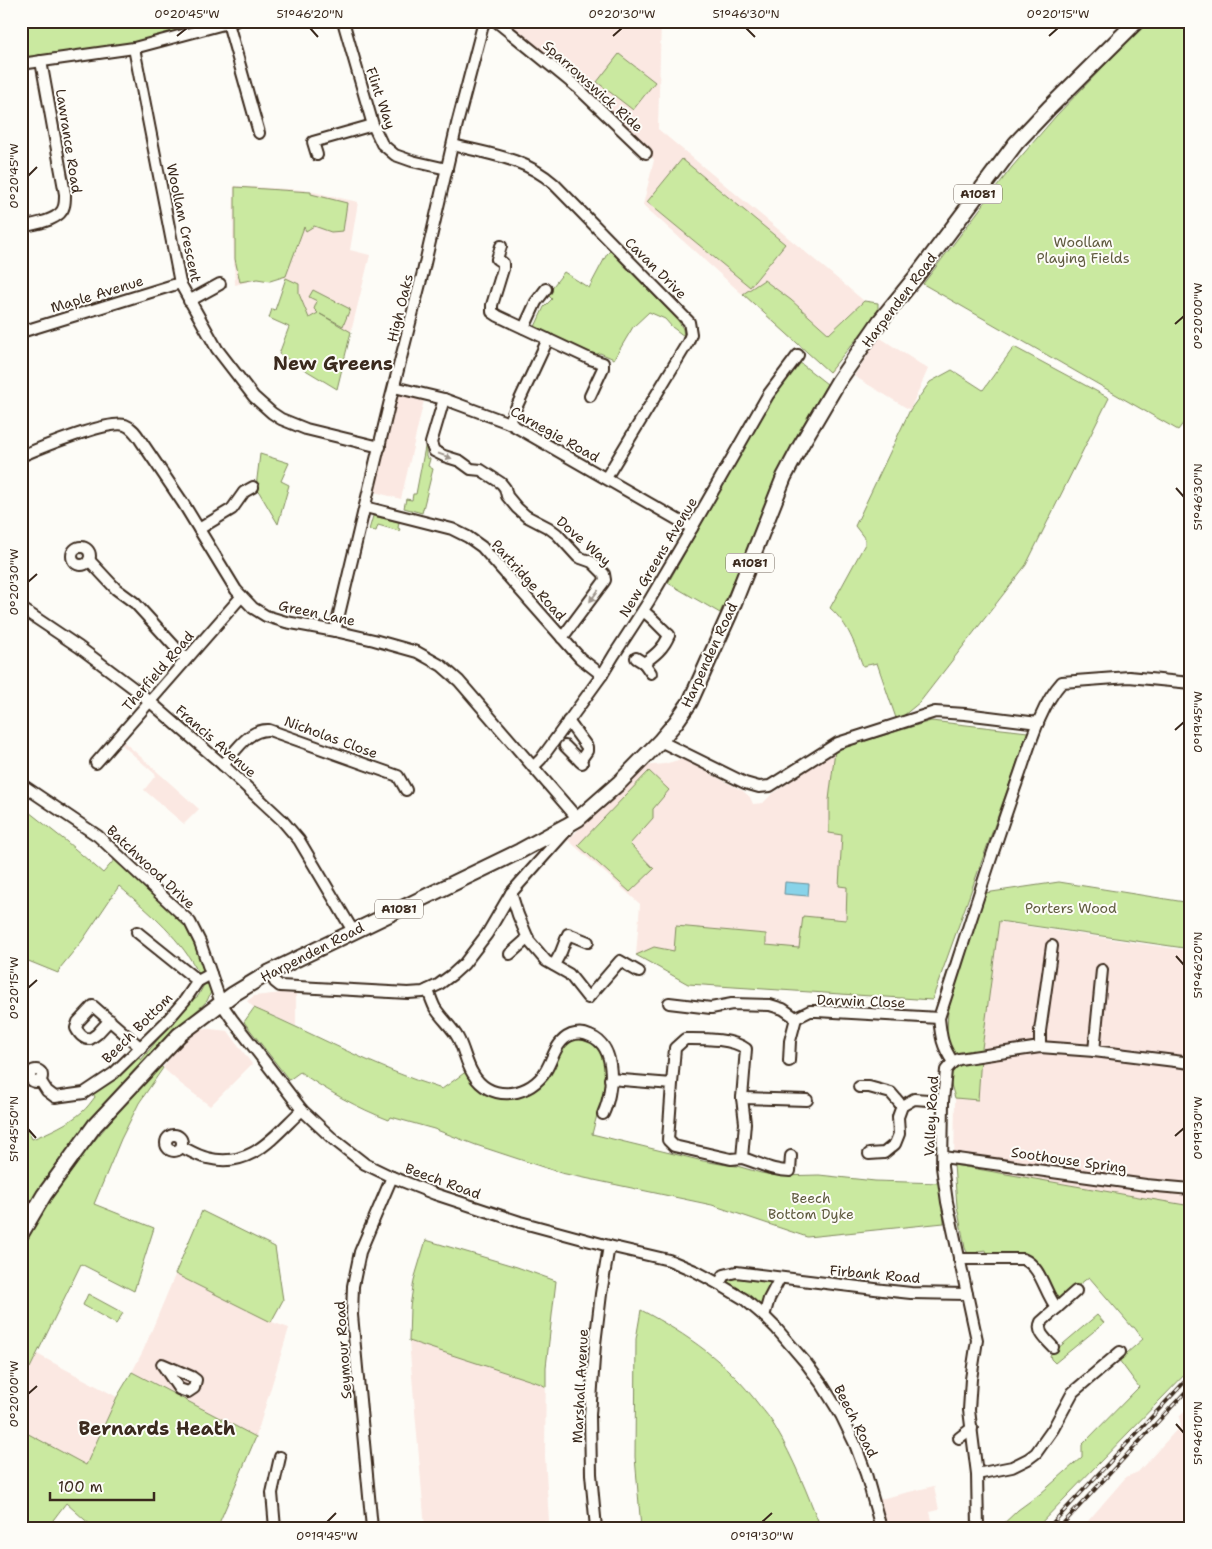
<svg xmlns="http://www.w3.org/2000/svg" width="1212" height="1549" viewBox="0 0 1212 1549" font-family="'Shantell Sans',sans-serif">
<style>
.built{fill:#fbe8e2}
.green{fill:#cae9a0;stroke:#828a5f}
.water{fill:#88d3e9;stroke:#698f98}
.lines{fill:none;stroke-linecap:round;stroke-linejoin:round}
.minor-casing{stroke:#3b2a1e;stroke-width:14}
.major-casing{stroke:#3b2a1e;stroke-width:18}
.minor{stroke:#fdfcf7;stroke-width:10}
.major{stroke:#fdfcf7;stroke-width:14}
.rail-casing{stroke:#3b2a1e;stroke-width:4}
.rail{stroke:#fdfcf7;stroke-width:2;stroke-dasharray:5.5;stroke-linecap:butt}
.oneway{fill:#9c938a}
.ticks{fill:none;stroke:#3b2a1e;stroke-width:2}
.labels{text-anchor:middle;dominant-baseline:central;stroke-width:4;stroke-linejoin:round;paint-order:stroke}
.shield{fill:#fdfcf7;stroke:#75695f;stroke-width:1}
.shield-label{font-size:12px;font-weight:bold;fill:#3b2a1e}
.street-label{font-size:14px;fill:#3b2a1e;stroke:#fdfcf7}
.park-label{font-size:14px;fill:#5f5a3e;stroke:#fdfcf7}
.district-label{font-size:19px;font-weight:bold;fill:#3b2a1e;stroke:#fdfcf7}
.neatline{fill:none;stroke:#3b2a1e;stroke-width:2}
.ticks-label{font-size:12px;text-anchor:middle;fill:#3b2a1e}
</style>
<rect width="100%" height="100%" fill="#fdfcf7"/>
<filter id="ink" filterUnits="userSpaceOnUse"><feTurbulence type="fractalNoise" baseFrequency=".02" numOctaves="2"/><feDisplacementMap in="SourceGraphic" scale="10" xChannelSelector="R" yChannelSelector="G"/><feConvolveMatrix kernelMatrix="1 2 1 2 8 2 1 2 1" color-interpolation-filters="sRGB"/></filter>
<g filter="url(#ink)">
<g class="built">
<polygon points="501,21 661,21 658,129 876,311 830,373 643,205 654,160 644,148"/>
<polygon points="234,186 304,190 358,202 350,250 370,255 351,332 318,314 308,318 299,294 286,278 262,278 235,285 233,237"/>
<polygon points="879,337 928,369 910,410 854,376"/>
<polygon points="398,393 424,400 401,499 374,492"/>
<polygon points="931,721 1028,732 932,1000 688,984 636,955 640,904 568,840 643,766 664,764 682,759 743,791 750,797 753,804 763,803 771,795 835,750"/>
<polygon points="123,741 199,809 184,824 144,790 156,775 121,744"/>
<polygon points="999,922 1191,951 1191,1206 954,1165 955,1098 978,1100 981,1057"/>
<polygon points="282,993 296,994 296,1026 254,1008 247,1001 254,996"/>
<polygon points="201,1028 228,1031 252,1064 210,1106 181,1084 163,1068 174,1052 184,1041"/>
<polygon points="202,1211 275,1247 283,1300 272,1322 289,1328 256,1437 132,1372 143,1351"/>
<polygon points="426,1240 517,1267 556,1281 546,1367 545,1456 549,1521 425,1528 409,1341 410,1307 414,1280"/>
<polygon points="37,1354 117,1397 86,1465 21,1430 21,1385"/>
<polygon points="1191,1405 1191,1528 1082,1528 1126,1477 1138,1472 1181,1425 1179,1417"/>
<polygon points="934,1486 939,1510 930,1512 934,1528 887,1528 880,1499"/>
</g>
<g class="green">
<polygon points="21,21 221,21 134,45 21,60"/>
<polygon points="1147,21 1191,21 1191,413 1178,430 923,284 1012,167 1056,116"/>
<polygon points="619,54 655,82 633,110 597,82"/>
<polygon points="682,159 785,244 750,287 647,202"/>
<polygon points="235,187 311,192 311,194 347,203 343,231 331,232 314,226 306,231 304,227 286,276 270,281 257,279 240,282 235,259"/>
<polygon points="610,251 678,320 683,329 684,336 672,327 665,319 649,312 633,327 614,359 600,353 592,356 534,329 544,307 552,299 547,294 564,272 589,288 607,254"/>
<polygon points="286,278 299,284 299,294 309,318 318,313 314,309 317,301 309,297 313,290 350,309 343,326 320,314 351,332 337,389 279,354 289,327 269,318 272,309 275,310"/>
<polygon points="764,280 791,300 829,334 864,301 878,303 878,313 829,372 743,294"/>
<path d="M1014,347L1109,398L1026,565L920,702L897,721L877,663L863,666C854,643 849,625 830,608L865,544V539L855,526L910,410L930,382L952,370L983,390Z"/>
<polygon points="799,362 827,384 792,444 720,613 668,583 772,398"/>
<polygon points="426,442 426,457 430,459 428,466 433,469 422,513 404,508 406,499 412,500 413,494 416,494"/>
<polygon points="260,454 289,463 281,481 289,485 278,524 256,487"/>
<polygon points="373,516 399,522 398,528 400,529 399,531 378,525 376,531 369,530"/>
<polygon points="931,721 1028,732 932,1000 688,984 636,955 654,947 674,951 676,926 766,934 766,945 799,948 803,916 846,920 847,887 839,886 842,835 829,833 829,800 835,750"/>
<polygon points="649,771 669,790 653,809 653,818 630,844 654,869 630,892 578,845"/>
<path d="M29,812L67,842L103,873L116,858L189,926L200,952L204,972L203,975L200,976C182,939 150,913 119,886L82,941L60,968L58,973L21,958V815Z"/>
<polygon points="1059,882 1191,903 1191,949 999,921 981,1056 978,1100 955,1098 946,1068 948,1007 985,893"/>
<path d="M208,984L211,992L207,1001L185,1022L21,1225V1117L32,1139C46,1134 71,1122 82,1112C87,1108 91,1102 95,1097L91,1090L135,1055L141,1060L186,1005L198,996L204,985Z"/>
<path d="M254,1008C317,1035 377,1069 442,1089L467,1071L472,1079L520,1095L567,1041L579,1037L595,1041L606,1058V1089L603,1105L597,1115L592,1134L703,1161L727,1165L737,1166L761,1173L779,1176L819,1175L875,1181L940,1183L944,1223L807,1237L712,1205L561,1173L476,1145L434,1129L391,1117L389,1120C358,1108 327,1091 300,1072L289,1080L244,1022Z"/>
<polygon points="158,1064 163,1068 139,1103 121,1139 94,1204 154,1228 134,1291 81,1264 30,1368 21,1364 21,1241 57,1186"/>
<polygon points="954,1165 1191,1206 1191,1368 1036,1528 999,1528 1018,1510 1040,1494 1082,1457 1082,1445 1139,1387 1119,1360 1143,1339 1134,1327 1132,1327 1089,1277 1057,1302 1031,1259 987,1255 986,1250 978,1251 978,1255 968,1254 965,1248 957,1206"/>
<polygon points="202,1211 275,1247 283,1300 271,1322 175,1274"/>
<polygon points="426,1240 517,1267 556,1281 546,1367 546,1387 541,1384 409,1341 410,1307 414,1280"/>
<polygon points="724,1275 780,1278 764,1316 719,1284"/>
<polygon points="88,1294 123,1313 116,1324 83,1305"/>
<path d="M641,1310C688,1335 727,1362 759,1405C765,1412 771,1419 775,1427C794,1459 807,1493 821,1528H641L635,1457L636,1339Z"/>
<polygon points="1097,1315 1104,1323 1055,1363 1051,1359 1050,1355"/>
<polygon points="132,1372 256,1437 217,1528 94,1528 66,1503 47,1528 21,1528 21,1430 86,1465 117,1397"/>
</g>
<polygon class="water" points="785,882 809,884 808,896 784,894"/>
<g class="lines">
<defs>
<g id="minor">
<polyline points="343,21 373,125 382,144 395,155 412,161 447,169"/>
<polyline points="496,21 577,87 646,153"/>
<polyline points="228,23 259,133"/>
<polyline points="134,48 180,283 217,349 254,397 272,413 281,419 306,429 380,447"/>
<polyline points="21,64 134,48 235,21"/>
<path d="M453,145C489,154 525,158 554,184L689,322L691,334L688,342L606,478"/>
<polyline points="317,155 313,142 373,125"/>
<path d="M21,227C33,224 61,221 64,206C65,203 65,198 65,194L41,61"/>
<polyline points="501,246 497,259 503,263 503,269 492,305 492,312 498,316 590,359 603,363 603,368 590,396"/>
<polyline points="189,301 220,284"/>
<polyline points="524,328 536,302 546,289"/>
<polyline points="21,332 180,283"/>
<polyline points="394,387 444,399 509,423 692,528"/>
<polyline points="444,399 431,443 434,451 444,456 460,461 471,469 481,470 501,483 505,488 507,496 517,508 526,516 549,528 557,534 578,557 592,562 604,574 605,580 603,583 562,638"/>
<polyline points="509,423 548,339"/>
<path d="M21,456C40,448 108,420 125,425C133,428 137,435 141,441L183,503L236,590L253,608L266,616L286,622L335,631L374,640L417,652L442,666L459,681L578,819"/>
<polyline points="365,507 452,529 468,537 482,547 580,658 602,675"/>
<polyline points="199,529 232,509 244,492 253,487"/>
<circle cx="81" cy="556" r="9"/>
<polyline points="89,560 116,589 135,603 186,659"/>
<polyline points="21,608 79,647 140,693 223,765 282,820 299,840 353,931"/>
<path d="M643,611C653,618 660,627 669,635"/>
<polyline points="335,631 389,405 423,272 457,124 483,25 485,21"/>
<path d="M636,658L644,663C655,655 664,648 669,635"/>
<polyline points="644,663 651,673"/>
<polyline points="568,721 587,747 587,751 580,761"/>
<polyline points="660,741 745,783 759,787 770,786 838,743 935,712 965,714 1038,723"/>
<polyline points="565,746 582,763"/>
<polyline points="96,763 241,597"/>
<path d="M223,765C236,751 248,729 269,730L398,776L406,790"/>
<polyline points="533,767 541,759 602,675 614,655 649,601 692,528 768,395 798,355"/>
<polyline points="21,784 98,836 190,922 200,942 221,1003 232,1019 302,1110 333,1139 365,1164 392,1177 435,1194 520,1222 609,1246 669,1260 695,1271 719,1284 744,1299 764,1316 776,1328 806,1363 823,1386 841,1415 855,1444 866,1474 881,1528"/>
<polyline points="511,893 518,915 529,941 546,961 569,974 588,998 620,961 639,972"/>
<polyline points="137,932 198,981"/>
<polyline points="510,954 528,938"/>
<polyline points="554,965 561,952 568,934 588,942"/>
<polyline points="270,972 275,982 280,986 408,993 423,992 438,985 453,974 464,964 487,934 511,893 568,829"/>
<path d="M428,990C430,996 432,1002 435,1008C442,1019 452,1027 458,1038C464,1049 466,1063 473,1074C489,1101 525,1098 543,1075C553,1062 554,1042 571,1035C577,1033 584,1033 590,1036C618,1046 613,1093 603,1114"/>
<polyline points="669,1003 711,1008 732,1004 770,1005 783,1009 796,1018"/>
<polyline points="796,1018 810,1011 817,1011 939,1018"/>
<path d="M110,1020L97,1034L90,1039C84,1039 79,1034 76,1028L78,1022L93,1006L141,1048"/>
<polyline points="1040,1047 1040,1031 1052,946"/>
<polyline points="1094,1051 1102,970"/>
<polyline points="789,1061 790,1041 796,1018"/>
<path d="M953,1062C942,1046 941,1037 939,1018C965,938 990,858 1018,779C1029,748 1040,706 1062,682L1129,677L1191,683"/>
<polyline points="953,1062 946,1070 943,1101 942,1167 947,1202 977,1340 971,1379 969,1410 977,1474 978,1528"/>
<polyline points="953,1062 959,1059 1040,1047 1094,1051 1191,1063"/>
<circle cx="36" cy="1076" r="6"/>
<path d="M610,1079L672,1084L675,1048L685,1039C703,1039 732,1038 746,1049L742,1098L745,1123L742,1158L731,1159L674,1146L668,1140L672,1084"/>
<polyline points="40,1080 47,1091 55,1097 84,1093 114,1073 166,1022 185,1000 198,981 211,974"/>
<polyline points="859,1087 869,1087 891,1093 902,1106"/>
<polyline points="742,1098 807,1100"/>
<circle cx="174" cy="1143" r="8"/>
<path d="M182,1147C190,1151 198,1156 207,1158C251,1169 273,1137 302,1110"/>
<polyline points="869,1154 884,1153 895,1144 899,1134 898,1117 902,1106 914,1099 943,1101"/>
<polyline points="943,1157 1146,1185 1191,1189"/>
<path d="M742,1158C760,1163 771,1171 790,1171L791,1156"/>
<path d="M959,1259H1023C1042,1267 1044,1293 1057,1308"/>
<polyline points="719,1284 724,1275 736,1272 883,1290 911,1293 967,1294"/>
<polyline points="764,1316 769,1299 780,1278"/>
<path d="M1053,1347C1047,1340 1036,1332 1041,1322L1076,1291"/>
<polygon points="162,1364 192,1377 196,1380 194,1388 188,1392 179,1389"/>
<polyline points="959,1438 972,1428"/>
<polyline points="977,1474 1012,1467 1028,1459 1036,1453 1053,1429 1073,1392 1120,1352"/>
<polyline points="275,1528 272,1493 280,1457"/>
<polyline points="372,1528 352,1315 353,1286 360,1252 392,1177"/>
<polyline points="596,1528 591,1474 590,1415 595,1344 601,1294 609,1246"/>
</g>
<polyline id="major" points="21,1234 44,1195 95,1125 179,1035 232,995 270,972 520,851 566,826 578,819 620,782 660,741 676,722 690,702 730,613 784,477 801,445 838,382 880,321 915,278 1016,143 1049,108 1137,21"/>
</defs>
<use href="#minor" class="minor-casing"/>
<use href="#major" class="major-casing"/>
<use href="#minor" class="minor"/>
<use href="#major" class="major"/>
<defs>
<g id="rail">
<polyline points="1048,1528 1191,1375"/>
<polyline points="1059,1528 1191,1386"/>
</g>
</defs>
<use href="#rail" class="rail-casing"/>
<use href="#rail" class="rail"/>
</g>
<defs><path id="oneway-solid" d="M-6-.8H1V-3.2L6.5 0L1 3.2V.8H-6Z" transform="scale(1.25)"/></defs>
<g class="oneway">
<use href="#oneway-solid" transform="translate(445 456) rotate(20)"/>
<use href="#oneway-solid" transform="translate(594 596) rotate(127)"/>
</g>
</g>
<path class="ticks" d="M310,28L318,37M746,28L755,37M177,36L187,28M613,36L622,28M1049,36L1058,28M28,176L37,167M1175,324L1184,316M1176,488L1184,497M28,582L37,574M1175,730L1184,722M1176,956L1184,965M28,988L37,980M28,1129L36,1138M1175,1136L1184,1128M28,1394L37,1386M1176,1424L1184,1433M327,1522L336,1513M762,1522L772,1513"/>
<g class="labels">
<g class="shield">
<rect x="954" y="184.5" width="48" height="19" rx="4"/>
<rect x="726" y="553.5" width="48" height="19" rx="4"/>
<rect x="375" y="899.5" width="48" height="19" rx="4"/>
</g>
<g class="shield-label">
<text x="978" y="194">A1081</text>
<text x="750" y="563">A1081</text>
<text x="399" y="909">A1081</text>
</g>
<g class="street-label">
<text transform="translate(593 86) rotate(42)">Sparrowswick Ride</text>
<text transform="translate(381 98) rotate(71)">Flint Way</text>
<text transform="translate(69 141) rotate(81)">Lawrance Road</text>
<text transform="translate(184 223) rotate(78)">Woollam Crescent</text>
<text transform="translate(656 268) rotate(45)">Cavan Drive</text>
<text transform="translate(97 294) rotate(-17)">Maple Avenue</text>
<text transform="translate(899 300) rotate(-53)">Harpenden Road</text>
<text transform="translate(400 308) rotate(-76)">High Oaks</text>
<text transform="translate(555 434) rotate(29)">Carnegie Road</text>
<text transform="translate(584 541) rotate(41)">Dove Way</text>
<text transform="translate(658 557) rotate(-59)">New Greens Avenue</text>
<text transform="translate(529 580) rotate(48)">Partridge Road</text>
<text transform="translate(317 613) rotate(12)">Green Lane</text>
<text transform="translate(709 655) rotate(-65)">Harpenden Road</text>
<text transform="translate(158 671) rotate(-49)">Therfield Road</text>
<text transform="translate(331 737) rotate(20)">Nicholas Close</text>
<text transform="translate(216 741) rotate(41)">Francis Avenue</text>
<text transform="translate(151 867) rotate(43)">Batchwood Drive</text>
<text transform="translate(312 952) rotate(-27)">Harpenden Road</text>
<text transform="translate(861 1001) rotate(2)">Darwin Close</text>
<text transform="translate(137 1028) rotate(-45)">Beech Bottom</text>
<text transform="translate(931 1116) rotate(-87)">Valley Road</text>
<text transform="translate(1069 1160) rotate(8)">Soothouse Spring</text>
<text transform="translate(443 1181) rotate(20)">Beech Road</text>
<text transform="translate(875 1274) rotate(5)">Firbank Road</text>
<text transform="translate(343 1350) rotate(-94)">Seymour Road</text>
<text transform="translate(580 1386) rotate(-87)">Marshall Avenue</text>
<text transform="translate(856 1421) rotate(63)">Beech Road</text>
</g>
<g class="park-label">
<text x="1083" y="242">Woollam<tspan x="1083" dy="16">Playing Fields</tspan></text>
<text x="1071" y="908">Porters Wood</text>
<text x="811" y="1198">Beech<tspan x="811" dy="16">Bottom Dyke</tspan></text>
</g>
<g class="district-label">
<text x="333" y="363">New Greens</text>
<text x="157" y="1428">Bernards Heath</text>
</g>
</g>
<rect width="1212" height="1549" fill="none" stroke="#fdfcf7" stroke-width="55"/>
<path d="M50 1492v8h104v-8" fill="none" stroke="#3b2a1e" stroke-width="2.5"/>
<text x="58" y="1492" font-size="15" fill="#3b2a1e" stroke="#fdfcf7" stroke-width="4" paint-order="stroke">100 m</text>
<rect x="28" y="28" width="1156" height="1494" class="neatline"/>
<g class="ticks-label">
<text x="187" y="18">0°20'45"W</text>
<text x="310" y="18">51°46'20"N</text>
<text x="622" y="18">0°20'30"W</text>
<text x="746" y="18">51°46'30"N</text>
<text x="1058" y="18">0°20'15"W</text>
<text transform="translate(14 176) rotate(-90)" y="4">0°20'45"W</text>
<text transform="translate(1198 316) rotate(-90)" y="4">0°20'00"W</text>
<text transform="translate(1198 497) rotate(-90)" y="4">51°46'30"N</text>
<text transform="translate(14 582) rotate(-90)" y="4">0°20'30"W</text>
<text transform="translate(1198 722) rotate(-90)" y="4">0°19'45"W</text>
<text transform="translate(1198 965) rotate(-90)" y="4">51°46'20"N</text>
<text transform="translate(14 988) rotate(-90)" y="4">0°20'15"W</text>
<text transform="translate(1198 1128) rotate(-90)" y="4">0°19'30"W</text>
<text transform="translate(14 1129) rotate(-90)" y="4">51°45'50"N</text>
<text transform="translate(14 1394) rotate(-90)" y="4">0°20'00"W</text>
<text transform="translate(1198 1433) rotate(-90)" y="4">51°46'10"N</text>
<text x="327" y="1540">0°19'45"W</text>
<text x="762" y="1540">0°19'30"W</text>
</g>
</svg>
